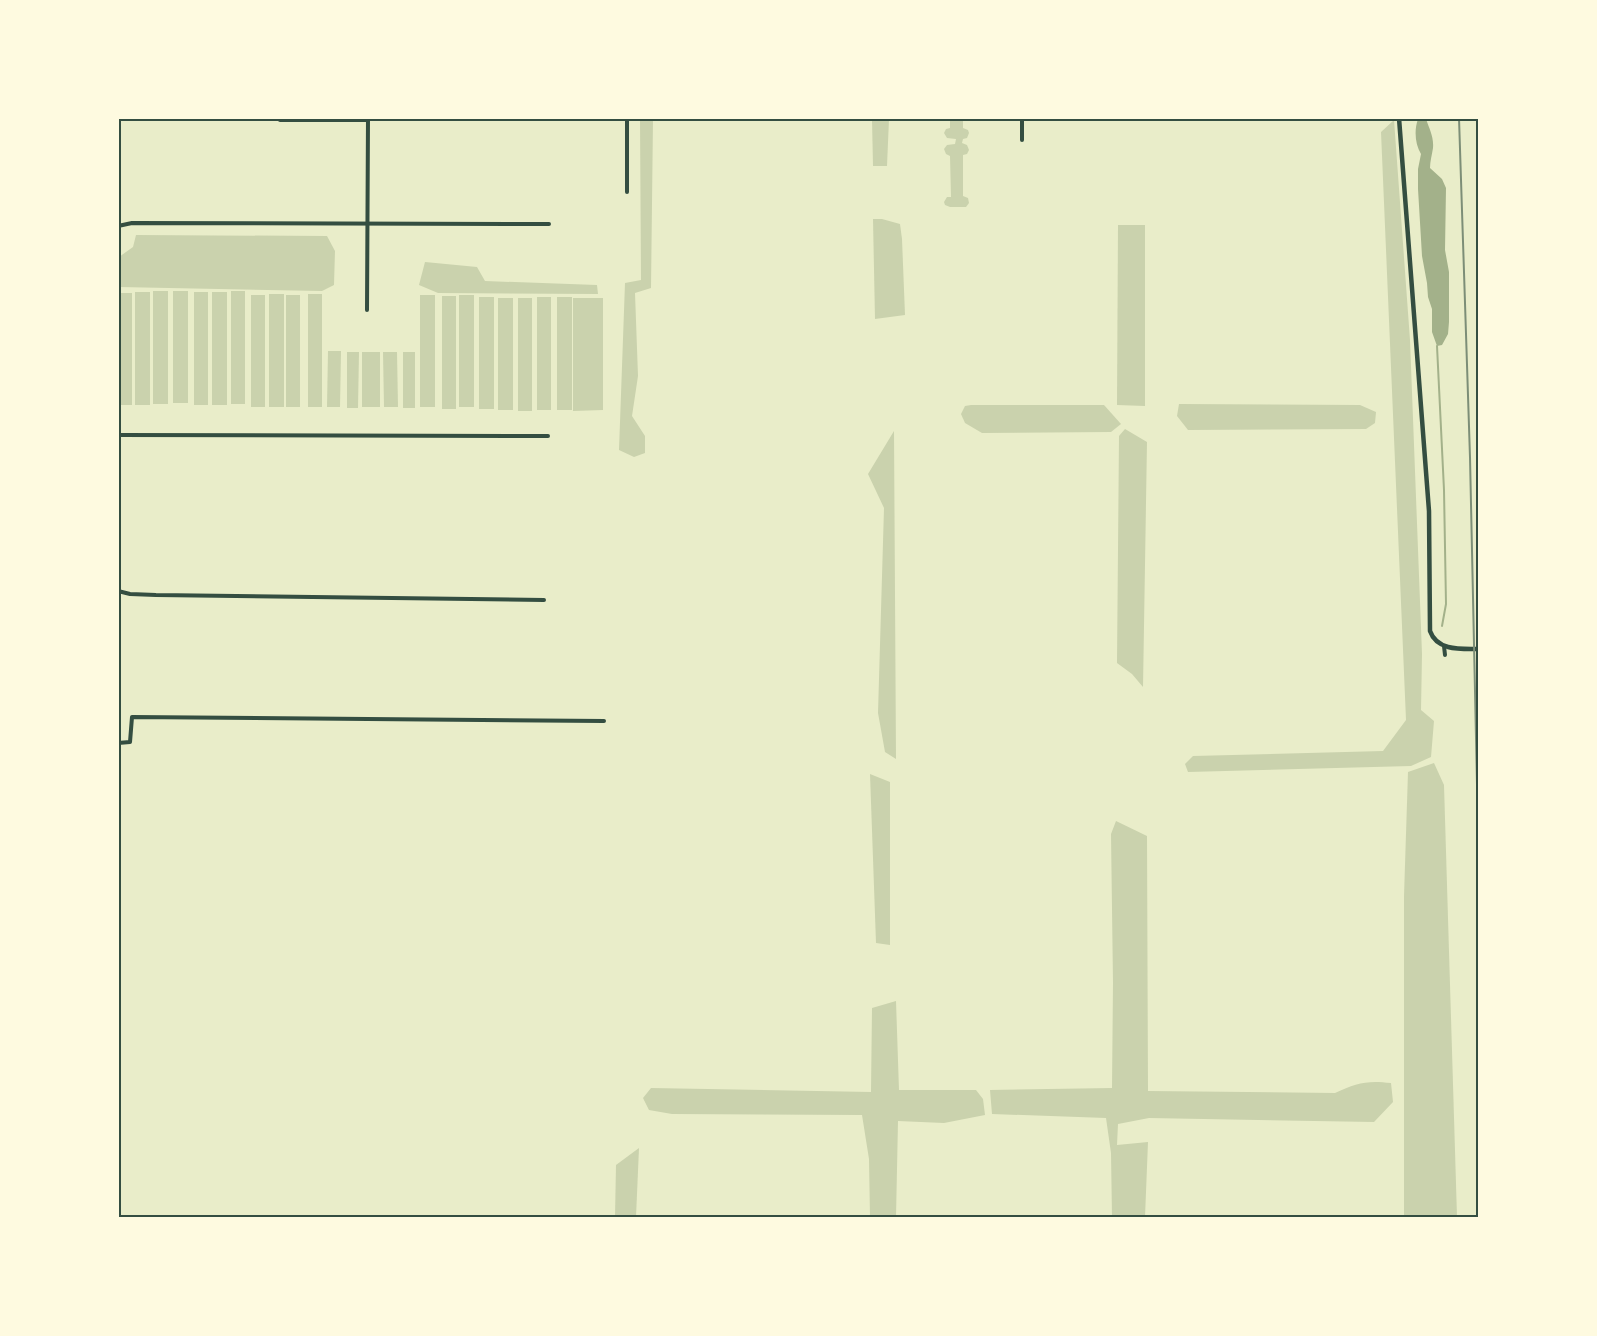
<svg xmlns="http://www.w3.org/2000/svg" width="1597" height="1336" viewBox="0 0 1597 1336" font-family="'Fira Sans Condensed',sans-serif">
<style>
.green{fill:#cad2ad}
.water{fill:#a3b18a}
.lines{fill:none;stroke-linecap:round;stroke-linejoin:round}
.stream{stroke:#a3b18a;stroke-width:2}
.minor{stroke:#344e41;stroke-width:4}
.secondary{stroke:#344e41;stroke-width:4.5}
.rail{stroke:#7c8e77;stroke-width:2}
.neatline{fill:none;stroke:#344e41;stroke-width:2}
</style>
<rect width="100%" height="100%" fill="#e9edc9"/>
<g class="green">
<polygon points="640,119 653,119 651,288 635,293 638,376 632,416 645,436 645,453 634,457 619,450 625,283 641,280"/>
<polygon points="872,119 889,119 887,166 873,166"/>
<polygon points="963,119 963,128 968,130 969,133 967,138 963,139 962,143 967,145 969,150 967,154 963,155 963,196 968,198 969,203 966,207 950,207 945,205 944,202 947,197 951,197 950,156 946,154 944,149 947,145 955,144 956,139 947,138 944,133 946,129 950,128 950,119"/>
<polygon points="1394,120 1410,340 1422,654 1421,710 1434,721 1431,757 1411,766 1188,772 1185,764 1193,756 1383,751 1406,720 1381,132"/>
<polygon points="873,219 882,219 900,224 902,239 905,315 875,319"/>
<polygon points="1118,225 1145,225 1145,406 1117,405"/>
<polygon points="136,235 327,236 335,251 334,285 322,291 119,287 119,257 133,247"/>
<polygon points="425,262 477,267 485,281 597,285 598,294 438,293 419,285"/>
<rect x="153" y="291" width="15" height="113"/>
<rect x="173" y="291" width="15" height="112"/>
<rect x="231" y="291" width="14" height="113"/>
<rect x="135" y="292" width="15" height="113"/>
<rect x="194" y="292" width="14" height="113"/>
<rect x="212" y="292" width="15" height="113"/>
<polygon points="118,293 132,293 132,405 119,405"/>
<rect x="269" y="294" width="15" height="113"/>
<rect x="308" y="294" width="14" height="113"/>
<rect x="251" y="295" width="14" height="112"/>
<rect x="286" y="295" width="14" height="112"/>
<rect x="420" y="295" width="15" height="112"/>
<rect x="459" y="295" width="15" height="112"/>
<rect x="442" y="296" width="14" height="113"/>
<rect x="479" y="297" width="15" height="112"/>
<rect x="537" y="297" width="14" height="113"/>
<rect x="557" y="297" width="15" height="113"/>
<rect x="498" y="298" width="15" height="112"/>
<rect x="518" y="298" width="14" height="113"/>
<polygon points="573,298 603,298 603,410 573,411"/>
<polygon points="328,351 341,351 340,407 327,407"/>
<polygon points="347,352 359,352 358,408 347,408"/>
<rect x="362" y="352" width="18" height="55"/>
<polygon points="383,352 397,352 398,407 384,407"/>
<rect x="403" y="352" width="12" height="56"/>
<polygon points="1179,404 1360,405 1376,412 1375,423 1366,429 1188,430 1177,416"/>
<polygon points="971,405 1104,405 1121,424 1111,432 982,433 965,423 961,414 965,406"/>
<polygon points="1125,429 1147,442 1143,687 1132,674 1117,663 1119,436"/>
<polygon points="894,431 896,759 885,752 878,713 884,508 868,474"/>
<polygon points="1434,763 1444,785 1457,1217 1404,1217 1404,896 1408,772"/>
<polygon points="870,774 890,782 890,945 876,943"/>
<path d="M1116,821L1147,836L1148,1091L1335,1093C1356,1083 1367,1080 1391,1083L1393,1102L1374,1122L1149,1118L1118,1124L1117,1145L1148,1142L1145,1217H1112L1111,1153L1106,1118L992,1114L990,1090L1112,1088L1113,983L1111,834Z"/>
<polygon points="896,1001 899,1090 976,1090 983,1099 985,1115 944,1123 898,1121 896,1217 870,1217 869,1159 862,1115 672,1114 649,1110 643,1098 651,1088 871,1092 872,1008"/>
<polygon points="639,1148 636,1217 615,1217 616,1165"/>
</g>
<path class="water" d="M1418,119H1426C1429,128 1434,137 1433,148C1432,155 1430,161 1430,168L1442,179L1446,188L1445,250L1449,272V322L1448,334L1442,345L1437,346L1432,332V309L1428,297L1427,283L1422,256L1418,189V169L1421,154C1415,144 1414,130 1418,119Z"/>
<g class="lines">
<polyline class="stream" points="1437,346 1444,490 1446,604 1442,626"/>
<g class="minor">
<polyline points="280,120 368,120"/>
<polyline points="1022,140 1022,118"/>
<polyline points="627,192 627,118"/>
<polyline points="118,226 132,223 549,224"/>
<polyline points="367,310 368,118"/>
<polyline points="118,435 548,436"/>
<polyline points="118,591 130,594 156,595 544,600"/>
<polyline points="1444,646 1445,655"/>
<polyline points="118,743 130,742 132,717 604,721"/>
</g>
<path class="secondary" d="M1399,118L1429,511L1430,631C1437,651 1461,649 1478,649"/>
<polyline class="rail" points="1459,118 1470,457 1478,831"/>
</g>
<rect width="1597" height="1336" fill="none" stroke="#fefae0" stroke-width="240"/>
<rect x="120" y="120" width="1357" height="1096" class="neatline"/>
</svg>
